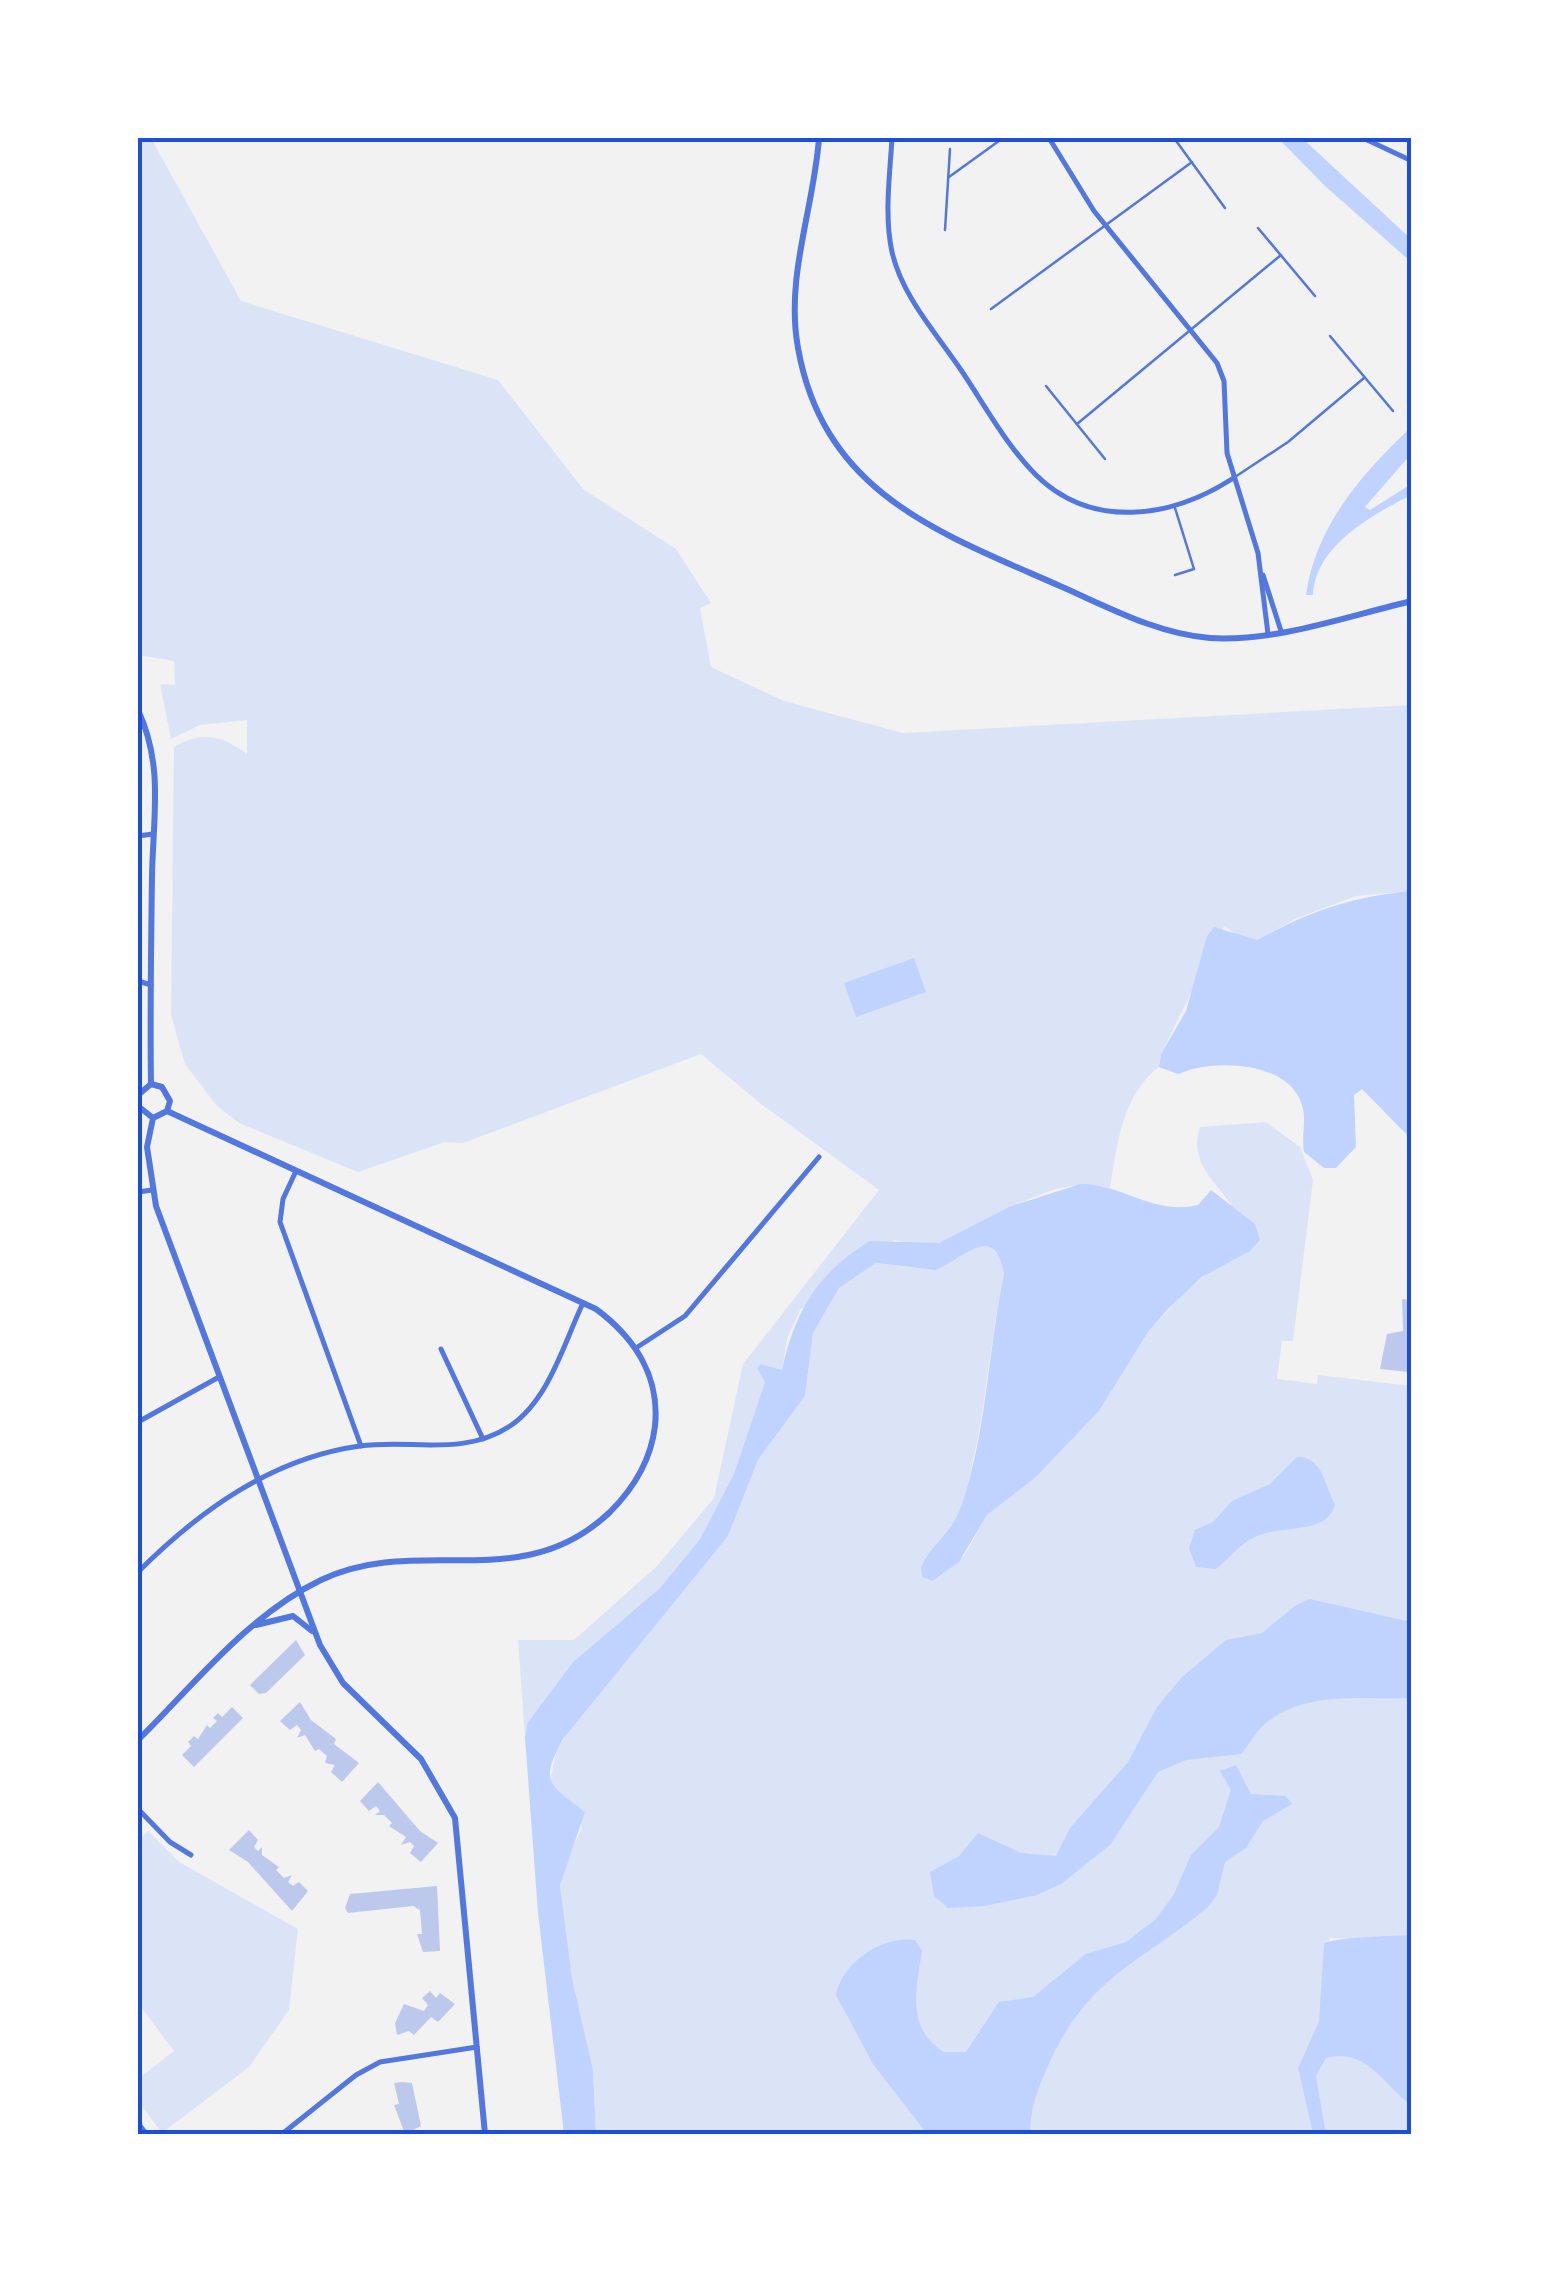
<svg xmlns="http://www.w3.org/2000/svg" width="1549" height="2272" viewBox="0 0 1549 2272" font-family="Jost,sans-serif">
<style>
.green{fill:#dbe4f7}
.water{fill:#bfd3fe}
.building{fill:#bdc9ec}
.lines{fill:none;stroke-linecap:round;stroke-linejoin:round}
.service{stroke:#5277de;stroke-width:2.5}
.minor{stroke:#5277de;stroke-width:5}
.tertiary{stroke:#5277de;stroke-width:6}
.neatline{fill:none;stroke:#1d4ed8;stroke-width:4}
</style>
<rect width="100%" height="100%" fill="#f2f2f2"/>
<g class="green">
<path d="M138,138H151L241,301L498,380L583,489L676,549L711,603L700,608L711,667L784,701L903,733L1411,705V891L1356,896L1295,919L1257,940H1244L1224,926L1161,1054L1159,1067C1122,1095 1117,1145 1110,1188C1050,1171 993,1225 941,1242C926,1247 909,1243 894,1240L800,1310L787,1339L782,1370L760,1364L757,1367L765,1382L734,1475L700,1539L660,1588L573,1662L528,1722L525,1737L518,1640H574L657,1566L714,1498L743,1364L879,1190L761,1104L701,1054L463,1143L445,1142L358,1172L239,1123L216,1105L185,1064L171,1015L174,747C201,730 224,736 247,754V720L200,725L171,739L160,684L175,685L174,661L138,655Z"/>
<path d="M1266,1122L1300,1147L1313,1180L1293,1341H1282L1277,1379L1317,1384L1318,1375L1412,1386L1411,1935L1375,1940L1330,1938L1319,2021L1298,2068L1313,2134H596L593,2070L572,1978L560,1885L562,1870L582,1828L572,1802L558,1796L550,1782L556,1752L572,1725L728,1536L758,1460L805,1396L813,1333L839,1288L876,1263L914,1268L957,1257L977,1246L991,1247L1001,1258L1004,1274C988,1350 985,1427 963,1502C954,1534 926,1547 921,1574L929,1581L964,1556L987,1515L1035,1478L1099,1411L1148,1332L1180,1297L1214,1268L1250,1251C1245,1239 1242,1224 1236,1213C1221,1184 1187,1166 1200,1127Z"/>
<polygon points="148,1831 179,1862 298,1929 289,2010 249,2067 162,2133 138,2101 138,2079 174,2051 138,2003 138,1841"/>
<polygon points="1340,2054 1367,2062 1411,2105 1411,2134 1326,2134 1316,2076 1326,2058"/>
</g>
<g class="water">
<polygon points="1278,138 1302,138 1411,239 1411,262 1324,185"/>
<path d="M1411,427V454L1365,507L1370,510L1411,484V495C1372,515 1315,546 1313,595H1306C1316,525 1362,474 1411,427Z"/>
<path d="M1411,891V1139L1362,1089L1354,1095L1356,1147L1336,1168H1324L1304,1152C1301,1136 1307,1120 1302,1105C1289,1061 1213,1058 1178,1074L1159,1067L1161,1054L1186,1011L1207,936L1214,927L1257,940C1310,911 1351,897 1411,891Z"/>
<polygon points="914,958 926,992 856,1017 844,983"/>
<path d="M1080,1184C1122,1183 1153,1216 1198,1205L1211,1190L1255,1224L1260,1240L1250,1251L1202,1277L1168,1309L1148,1332L1099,1411L1035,1478L987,1515L959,1562L932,1581L922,1577L921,1568C930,1544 952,1535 962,1504C987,1429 988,1351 1004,1274C995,1219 961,1261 935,1270L876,1263L839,1288L813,1333L805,1396L758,1460L728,1536L563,1739C538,1784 551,1785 585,1812L560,1885L572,1978L593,2070L596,2134H564L538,1913L525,1737L528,1722L573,1662L660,1588L700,1539L734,1474L765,1382L757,1368L760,1364L782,1370C794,1313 818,1272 870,1241L939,1243L1009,1207Z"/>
<path d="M1297,1457C1323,1456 1324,1485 1335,1504C1327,1537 1279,1523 1253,1538C1238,1545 1229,1559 1216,1569L1196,1567L1189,1548L1195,1530L1213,1522L1232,1501L1270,1484Z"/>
<path d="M1310,1599L1411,1622V1698C1361,1700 1307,1690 1266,1723C1255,1732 1250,1744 1241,1754L1186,1760L1158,1772L1110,1845L1061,1884L1037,1895L985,1906L948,1908L934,1896L930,1872L959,1856L978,1833L1021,1853L1056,1856L1070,1828L1128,1762L1157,1707L1182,1677L1226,1640L1262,1633L1296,1605Z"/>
<path d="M1236,1765L1251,1794L1286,1796L1292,1804L1263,1821L1246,1848L1225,1862L1217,1895L1208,1907C1137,1966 1088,1975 1047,2068C1037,2091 1030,2109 1030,2134H927L873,2064L836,1995C842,1962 883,1935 915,1940L922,1951C916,1988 906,2029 944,2052H966L999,2002L1033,1997L1086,1954L1126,1942L1156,1919L1174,1894L1191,1855L1219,1827L1231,1790L1220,1771Z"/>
<path d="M1411,1935V2105C1382,2084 1368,2048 1326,2058L1316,2076L1326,2134H1313L1298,2068L1319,2021L1324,1944C1331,1937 1395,1936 1411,1935Z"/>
</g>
<g class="building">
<polygon points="1402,1299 1412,1300 1412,1380 1408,1372 1380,1369 1387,1334 1403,1331"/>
<polygon points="296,1640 305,1655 266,1693 259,1694 250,1685"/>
<polygon points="300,1702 311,1720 336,1739 334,1744 359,1763 342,1782 331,1772 335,1765 325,1763 327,1756 319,1749 315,1751 305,1735 297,1738 301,1730 297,1725 290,1730 280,1721"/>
<polygon points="232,1707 243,1718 194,1767 182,1755 191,1746 188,1742 194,1736 198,1739 207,1725 210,1728 217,1721 213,1718 218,1713 222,1717"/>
<polygon points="378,1782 420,1831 438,1843 421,1862 410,1853 414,1846 410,1842 401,1845 406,1837 389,1826 392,1823 384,1815 375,1815 380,1811 376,1806 369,1811 360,1801"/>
<polygon points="249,1830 258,1840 254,1847 258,1851 262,1847 262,1855 279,1867 276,1870 284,1878 292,1875 288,1882 293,1886 299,1882 308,1891 292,1911 248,1862 229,1850"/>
<polygon points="437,1886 440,1951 423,1952 417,1934 422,1934 420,1910 413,1906 348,1913 345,1908 350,1894"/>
<polygon points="430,1991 436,1998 440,1993 455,2004 438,2022 431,2017 414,2035 409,2031 397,2035 395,2023 404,2004 424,2011 428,2005 422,1998"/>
<polygon points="402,2082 412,2083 421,2126 405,2134 394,2105 399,2104 394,2083"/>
</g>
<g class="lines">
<g class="service">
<polyline points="1174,138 1225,208"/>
<polyline points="949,177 1003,138"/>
<polyline points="1258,228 1315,296"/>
<polyline points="945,230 950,149"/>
<polyline points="991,309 1192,162"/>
<polyline points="1330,336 1393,411"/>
<polyline points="1046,386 1105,459"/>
<polyline points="1077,424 1281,255"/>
<polyline points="1235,477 1288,442 1364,378"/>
<polyline points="1175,575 1194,569 1175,508"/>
</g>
<g class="minor">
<path d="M892,138C890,174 884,215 892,252C902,296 936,333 961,370C984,404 1006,445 1036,475C1092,530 1171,518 1232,479"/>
<polyline points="1049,138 1094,211 1217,363 1224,381 1227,453 1258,553 1268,634"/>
<polyline points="1363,138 1412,161"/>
<polyline points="1263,575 1281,631"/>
<polyline points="138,836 153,834"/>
<polyline points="138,981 151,985"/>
<polyline points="296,1171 283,1199 280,1222 361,1446"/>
<polyline points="138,1192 152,1190"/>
<polyline points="636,1348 685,1316 819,1157"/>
<polyline points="441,1349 483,1439"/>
<polyline points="138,1422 219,1377"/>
<path d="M138,1572C199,1511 272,1458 360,1446C412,1439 463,1457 510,1426C549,1400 564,1343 583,1303"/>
<polyline points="138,1809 170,1842 191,1855"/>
<polyline points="282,2134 356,2075 380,2062 477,2047"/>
</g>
<g class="tertiary">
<path d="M819,138C814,208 785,277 798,348C824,494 940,533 1060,586C1108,607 1157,634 1210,638C1277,642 1347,616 1412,601"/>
<path d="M138,710C164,766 153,817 152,876C151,945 150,1015 151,1084"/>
<polyline points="151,1084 162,1087 170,1101 167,1111 153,1118"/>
<polyline points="138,1095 151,1084"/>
<polyline points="138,1106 153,1118"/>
<polyline points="153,1118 147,1147 156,1206 320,1645 343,1683 421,1759 455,1818 485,2134"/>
<polyline points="256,1625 293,1616 312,1631"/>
<path d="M138,1740C194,1685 248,1615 321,1580C420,1533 521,1597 610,1512C634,1488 651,1460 655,1426C660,1377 635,1338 596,1309L167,1111"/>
<polyline points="138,2124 146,2134"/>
</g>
</g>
<rect width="1549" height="2272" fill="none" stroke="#ffffff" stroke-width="280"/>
<rect x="140" y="140" width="1269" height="1992" class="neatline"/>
</svg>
